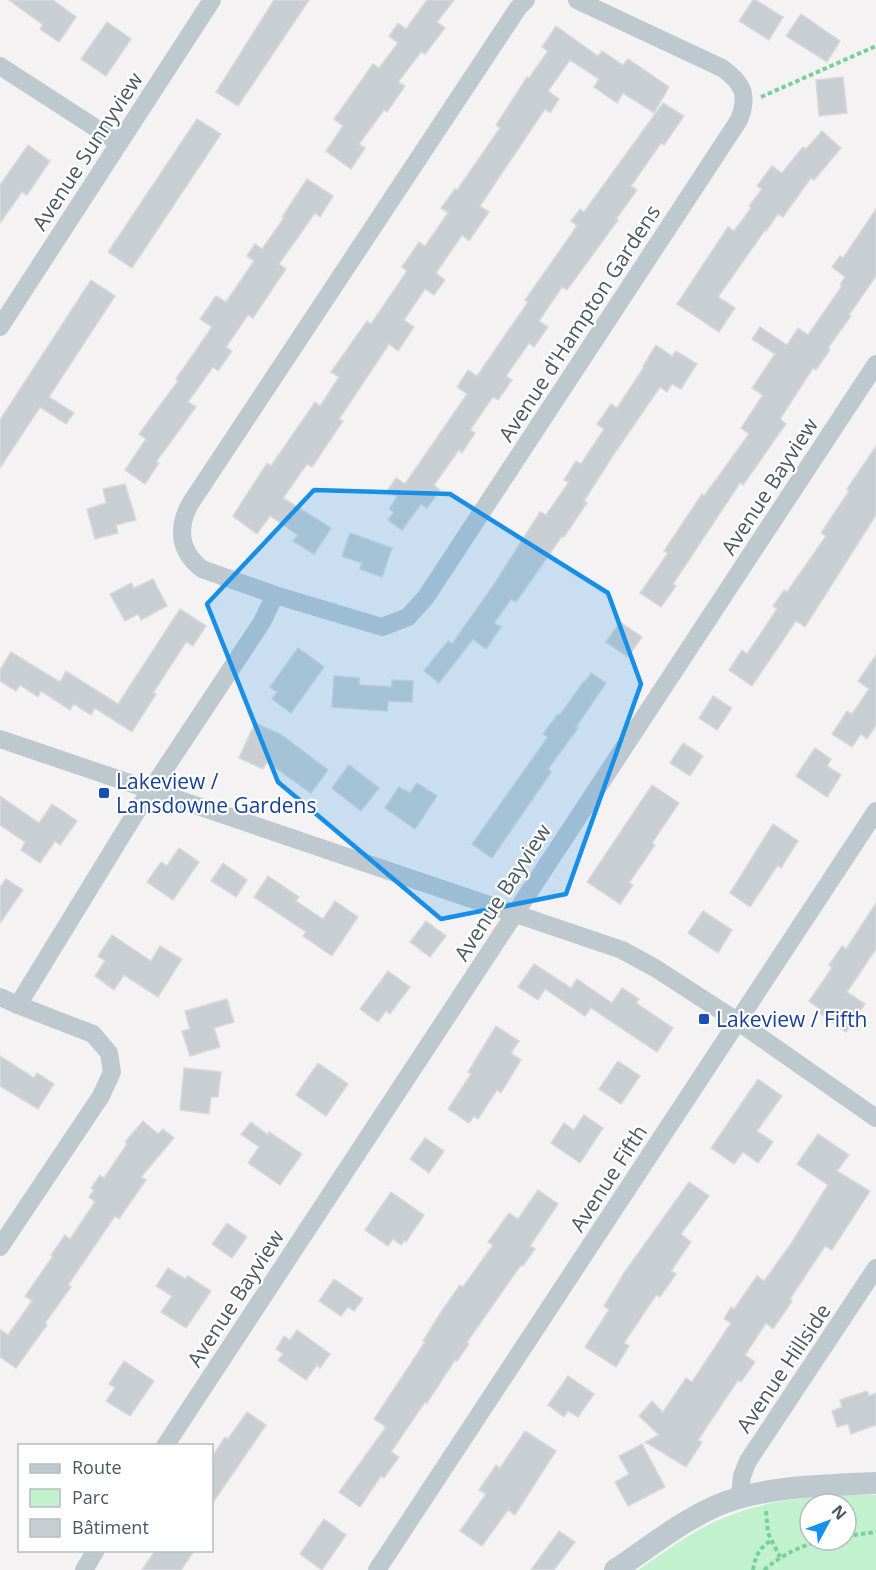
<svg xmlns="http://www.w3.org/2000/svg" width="876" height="1570" viewBox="0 0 876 1570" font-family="'Open Sans',sans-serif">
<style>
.green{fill:#c1f2cd;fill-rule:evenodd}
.building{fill:#c9ced2;stroke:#d6dade;stroke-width:1.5}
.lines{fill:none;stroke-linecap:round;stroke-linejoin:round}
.path{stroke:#77d298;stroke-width:4;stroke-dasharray:4.5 3;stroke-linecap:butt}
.minor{stroke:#bdc9cf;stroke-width:18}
.tertiary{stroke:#bdc9cf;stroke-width:22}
.marked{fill:#178fe6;fill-opacity:0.2;stroke:#178fe6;stroke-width:4.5;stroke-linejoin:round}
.transit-dot{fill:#1a4fb4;stroke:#fff;stroke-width:2}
.labels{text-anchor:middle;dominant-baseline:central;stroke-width:4.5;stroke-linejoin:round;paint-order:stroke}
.street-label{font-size:21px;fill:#495961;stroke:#fff}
.transit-label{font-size:21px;fill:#164399;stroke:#fff;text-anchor:start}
</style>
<rect width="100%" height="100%" fill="#f5f2f3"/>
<path class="green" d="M837,1495H876V1570H638C662,1554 686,1536 712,1523C751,1504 794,1498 837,1495ZM810,1504H846V1540H810Z"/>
<g class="building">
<polygon points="9,0 53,0 76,17 59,42 40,29 43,25"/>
<polygon points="274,0 309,0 238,106 216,92"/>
<polygon points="427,0 454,0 437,22 445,28 425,54 421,52 398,82 405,86 387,112 384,110 359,144 365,148 351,169 326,151 343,126 334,119 373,64 379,68 398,43 389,36 398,23 406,29"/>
<polygon points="753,0 756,0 783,17 769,40 739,21"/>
<polygon points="801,14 840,41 827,62 786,36"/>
<polygon points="107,22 131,39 106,76 81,59"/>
<polygon points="556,26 598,56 602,51 623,65 628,59 669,87 654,113 623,93 617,103 594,87 599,79 570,60 548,91 559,99 550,113 545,109 480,206 489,212 469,241 462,235 445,260 436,273 445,280 434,295 425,289 404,320 414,327 398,351 389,344 339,419 343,421 312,467 307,464 283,498 331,528 314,554 293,541 298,535 270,516 257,534 233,516 267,463 271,466 315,402 320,406 339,377 331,372 367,321 371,324 407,271 402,267 419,242 425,246 448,213 441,208 455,189 457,190 500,128 496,125 527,77 529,78 548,51 542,47"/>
<polygon points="843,77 847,113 819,116 816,80"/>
<polygon points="663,103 684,116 664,145 661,143 631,186 637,190 616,219 618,220 567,290 562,287 539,321 548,327 534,347 529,343 506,376 512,380 498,400 493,397 470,430 475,433 462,453 459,450 434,485 440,490 427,508 421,504 402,530 388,520 394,512 389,509 397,497 387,491 396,478 405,484 467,394 457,387 468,370 477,376 528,302 525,300 577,226 571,221 580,209 584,212"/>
<polygon points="197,119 221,134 132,268 108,252"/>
<polygon points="822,131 841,148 814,180 811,178 783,217 778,214 766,231 765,230 718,297 735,308 719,332 677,304 728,227 734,231 751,208 749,206 762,189 757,186 772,166 782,173 803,147 806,149"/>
<polygon points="28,145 50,161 27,195 22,192 0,223 0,185"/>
<polygon points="307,179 333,196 320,217 315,213 279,264 286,269 253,318 248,315 226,347 232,351 218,371 213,367 188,402 196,407 156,462 159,463 145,484 125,470 146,439 139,434 178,381 176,379 212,327 200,319 216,296 226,302 254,261 247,256 255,244 262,249 284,218 282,217"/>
<polygon points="876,209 876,276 849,315 851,316 828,348 830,350 816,370 813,368 780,419 786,424 743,485 740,483 673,584 676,586 661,607 640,593 668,553 664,551 702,494 704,496 749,434 741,428 763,395 752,388 775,354 752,339 760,327 787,345 798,328 808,335 842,286 840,285 845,277 832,267 840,256 843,258"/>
<polygon points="91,280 115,296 49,397 74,413 66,424 40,407 0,468 0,420"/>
<polygon points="656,345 672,356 676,351 697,364 681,389 672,384 667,392 660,387 612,457 584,501 587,503 564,537 562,536 516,602 511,599 494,623 501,627 486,649 473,639 439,683 424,671 448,641 452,644 493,586 540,512 546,515 569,482 564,480 576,461 581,464 604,429 597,424 611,404 617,408 644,367 643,366"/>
<polygon points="876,446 876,515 805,627 796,621 752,686 729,670 742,650 747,654 777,609 773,606 784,590 787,592 826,536 821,533 849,491 847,489"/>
<polygon points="125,484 136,520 116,525 118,533 95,539 87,509 106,503 103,489"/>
<polygon points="350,533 392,548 382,577 360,569 362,563 342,556"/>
<polygon points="153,579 167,606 141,620 138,614 125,621 110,594 131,583 134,588"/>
<polygon points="180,609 206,626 193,646 186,642 153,693 156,694 132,732 95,708 91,715 74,704 70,710 41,691 38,697 20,685 16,691 0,681 0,670 11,652 60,682 66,671 118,704"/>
<polygon points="620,622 642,637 628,657 606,642"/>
<polygon points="298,648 324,667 291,713 272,699 277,692 270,687"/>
<polygon points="876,655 876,725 867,739 861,734 852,747 832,734 847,711 852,714 869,689 858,681"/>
<polygon points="591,673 606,683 576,727 578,728 548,769 551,772 492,858 472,844 548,737 543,734 558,714 560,715 584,681 585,682"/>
<polygon points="334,676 359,678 359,685 392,687 392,680 413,681 412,702 388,701 387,711 332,707"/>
<polygon points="713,696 732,708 717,730 699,718"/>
<polygon points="255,723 280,734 328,770 311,793 267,762 263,769 239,758"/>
<polygon points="683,743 703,756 690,776 670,763"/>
<polygon points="815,748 831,759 827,766 841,775 827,797 796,776"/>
<polygon points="349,765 379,788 361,811 332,788"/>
<polygon points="417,783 437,796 415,829 385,808 399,787 410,793"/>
<polygon points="652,785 679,803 652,843 655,845 629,883 633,885 620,904 587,882"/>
<polygon points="0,796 39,823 52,804 77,821 60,845 55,841 40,863 21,850 25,842 0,825"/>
<polygon points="773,824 798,841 781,868 778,865 750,907 730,893"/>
<polygon points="179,848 199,862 173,900 147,882 161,862 167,866"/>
<polygon points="223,863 247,880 236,897 211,881"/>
<polygon points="268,876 299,897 296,901 323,919 335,901 358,917 332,956 303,936 306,932 254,897"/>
<polygon points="6,879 23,890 0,923 0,887"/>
<polygon points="876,903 876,949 847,992 865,1004 846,1032 818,1012 820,1009 809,1001 832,968 829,965 842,946 846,949"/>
<polygon points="703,911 732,930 718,953 688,933"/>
<polygon points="426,921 446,936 430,957 410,942"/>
<polygon points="112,935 151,961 160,946 182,959 158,997 124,975 114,990 95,976 105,961 98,956"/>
<polygon points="534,964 571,988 577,979 612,1003 622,988 639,999 636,1003 673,1028 657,1052 591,1008 585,1016 545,989 538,1000 518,987"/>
<polygon points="388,971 410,987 390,1014 386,1011 378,1022 360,1009"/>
<polygon points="227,999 234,1022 214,1028 220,1047 190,1056 182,1031 190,1029 185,1011"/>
<polygon points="496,1026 519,1041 511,1053 521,1060 501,1093 497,1090 478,1119 474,1116 469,1123 448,1109 471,1074 468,1072"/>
<polygon points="0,1056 34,1078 37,1073 54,1084 38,1109 0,1086"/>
<polygon points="618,1061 640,1076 621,1104 599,1089"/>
<polygon points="318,1063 348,1084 326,1116 296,1095"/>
<polygon points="184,1068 221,1072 218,1097 211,1097 209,1114 180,1110"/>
<polygon points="758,1079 782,1096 757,1131 773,1142 758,1163 743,1152 734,1164 711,1148"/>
<polygon points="584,1115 603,1128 580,1163 551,1143 564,1123 574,1130"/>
<polygon points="143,1121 158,1134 163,1129 174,1138 141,1177 146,1180 119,1219 115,1216 68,1285 71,1287 45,1323 47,1325 16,1368 0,1357 0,1329 8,1335 32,1301 25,1296 53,1256 51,1255 65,1235 70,1239 95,1202 89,1197 94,1190 91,1188 100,1175 104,1178 127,1144 125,1142"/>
<polygon points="251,1122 268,1135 269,1132 302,1154 280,1185 248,1163 259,1147 241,1134"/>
<polygon points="818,1134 849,1155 837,1171 870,1191 832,1250 825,1246 790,1299 792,1301 773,1329 766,1323 745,1355 755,1362 741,1382 738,1380 698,1440 702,1442 686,1467 645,1442 659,1435 639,1416 652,1401 663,1412 686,1378 692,1382 731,1323 724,1319 731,1307 734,1309 757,1276 764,1281 790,1245 828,1185 797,1164"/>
<polygon points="425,1138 444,1151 429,1173 410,1159"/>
<polygon points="689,1182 709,1196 681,1234 691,1242 671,1271 676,1274 660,1297 656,1295 624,1343 629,1346 616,1367 585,1347 609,1310 604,1306 624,1273"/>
<polygon points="538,1190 558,1204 530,1246 535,1249 523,1266 521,1265 467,1342 469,1344 457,1361 455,1360 427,1403 425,1402 391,1452 399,1457 384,1478 381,1476 360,1507 339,1492 386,1427 374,1419 425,1342 423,1341 441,1312 460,1285 463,1287 493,1245 488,1242 509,1213 518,1219"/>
<polygon points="391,1192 424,1215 406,1242 404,1241 401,1245 393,1239 388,1246 365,1230"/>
<polygon points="227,1223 247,1237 232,1258 212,1244"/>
<polygon points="168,1268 185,1279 188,1276 211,1291 186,1328 161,1312 172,1296 156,1286"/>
<polygon points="334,1279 363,1299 354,1311 348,1307 341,1316 319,1301"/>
<polygon points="297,1330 330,1354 320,1368 317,1365 306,1380 278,1360 283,1354 276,1349 284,1336 290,1340"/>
<polygon points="124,1361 154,1381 130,1416 106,1401 115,1388 109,1384"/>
<polygon points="568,1376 594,1394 578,1417 568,1411 564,1417 548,1405"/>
<polygon points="867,1391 869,1396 876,1393 876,1425 851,1434 848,1424 837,1427 832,1411 842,1407 840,1400"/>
<polygon points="247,1412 266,1425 212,1504 212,1457 225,1437 228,1439"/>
<polygon points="525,1431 556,1451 515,1515 508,1510 482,1546 460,1531 486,1494 479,1490 496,1465 500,1468"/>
<polygon points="642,1444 665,1487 628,1506 615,1482 629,1474 619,1456"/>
<polygon points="324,1519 346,1535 322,1570 300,1554"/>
<polygon points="559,1531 575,1542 554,1570 531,1570"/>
<polygon points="155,1551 194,1551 181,1570 142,1570"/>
</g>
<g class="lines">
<g class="path">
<polyline points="761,97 876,46"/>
<polyline points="766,1511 768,1533 780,1557"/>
<polyline points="846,1536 876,1532"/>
<path d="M753,1570C755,1556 760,1547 772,1540"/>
<path d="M764,1570C783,1554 800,1546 824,1540"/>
</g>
<g class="minor">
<path d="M526,0L518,8L190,504C177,528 179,551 202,569L275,595L382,627L408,617L426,597L739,120C749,95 743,83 722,68L577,0"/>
<polyline points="0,66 119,143"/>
<polyline points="0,327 212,0"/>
<polyline points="0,739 622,950 655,968 737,1021 876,1118"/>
<polyline points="0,997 18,1005"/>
<polyline points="0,1247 101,1096 112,1072 109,1053 93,1034 18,1005 135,814 262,622 275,595"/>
<polyline points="165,1446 876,364"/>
<polyline points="740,1497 742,1476 748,1461 876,1268"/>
<polyline points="84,1570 96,1550"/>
<polyline points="377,1570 876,811"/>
</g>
<path class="tertiary" d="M615,1570C648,1548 680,1522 716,1506C761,1486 827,1485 876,1483"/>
</g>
<path class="marked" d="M314,490L450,494L608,593L641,684L566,894L441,919L278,782L207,604Z"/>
<g class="transit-dot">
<rect x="98" y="787" width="12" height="12" rx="3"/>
<rect x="698" y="1013" width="12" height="12" rx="3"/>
</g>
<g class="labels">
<g class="street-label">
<text transform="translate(87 151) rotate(-57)">Avenue Sunnyview</text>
<text transform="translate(579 323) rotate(-57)">Avenue d'Hampton Gardens</text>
<text transform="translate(769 486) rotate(-57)">Avenue Bayview</text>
<text transform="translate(502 892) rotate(-57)">Avenue Bayview</text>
<text transform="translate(608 1178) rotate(-57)">Avenue Fifth</text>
<text transform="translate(235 1298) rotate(-57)">Avenue Bayview</text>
<text transform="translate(783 1368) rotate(-56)">Avenue Hillside</text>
</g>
<g class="transit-label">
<text x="116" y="781">Lakeview /<tspan x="116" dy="24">Lansdowne Gardens</tspan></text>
<text x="716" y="1019">Lakeview / Fifth</text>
</g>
</g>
<rect x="18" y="1444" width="195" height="108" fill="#ffffff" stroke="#b6bdc0" stroke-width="1.5"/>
<rect x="30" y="1464" width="30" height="9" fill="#bdc9cf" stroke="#b6bdc0" stroke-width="1.5"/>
<text x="72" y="1474" font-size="18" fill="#495961">Route</text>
<rect x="30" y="1489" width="30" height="18" fill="#c1f2cd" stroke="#b6bdc0" stroke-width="1.5"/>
<text x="72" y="1504" font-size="18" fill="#495961">Parc</text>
<rect x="30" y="1519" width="30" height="18" fill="#c9ced2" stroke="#b6bdc0" stroke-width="1.5"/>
<text x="72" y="1534" font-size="18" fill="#495961">Bâtiment</text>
<g transform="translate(828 1522) rotate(49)"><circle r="28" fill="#ffffff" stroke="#b6bdc0" stroke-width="1.5"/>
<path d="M0-4.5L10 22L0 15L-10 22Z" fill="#1492ed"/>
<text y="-9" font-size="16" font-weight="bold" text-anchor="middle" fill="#495961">N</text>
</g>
</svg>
